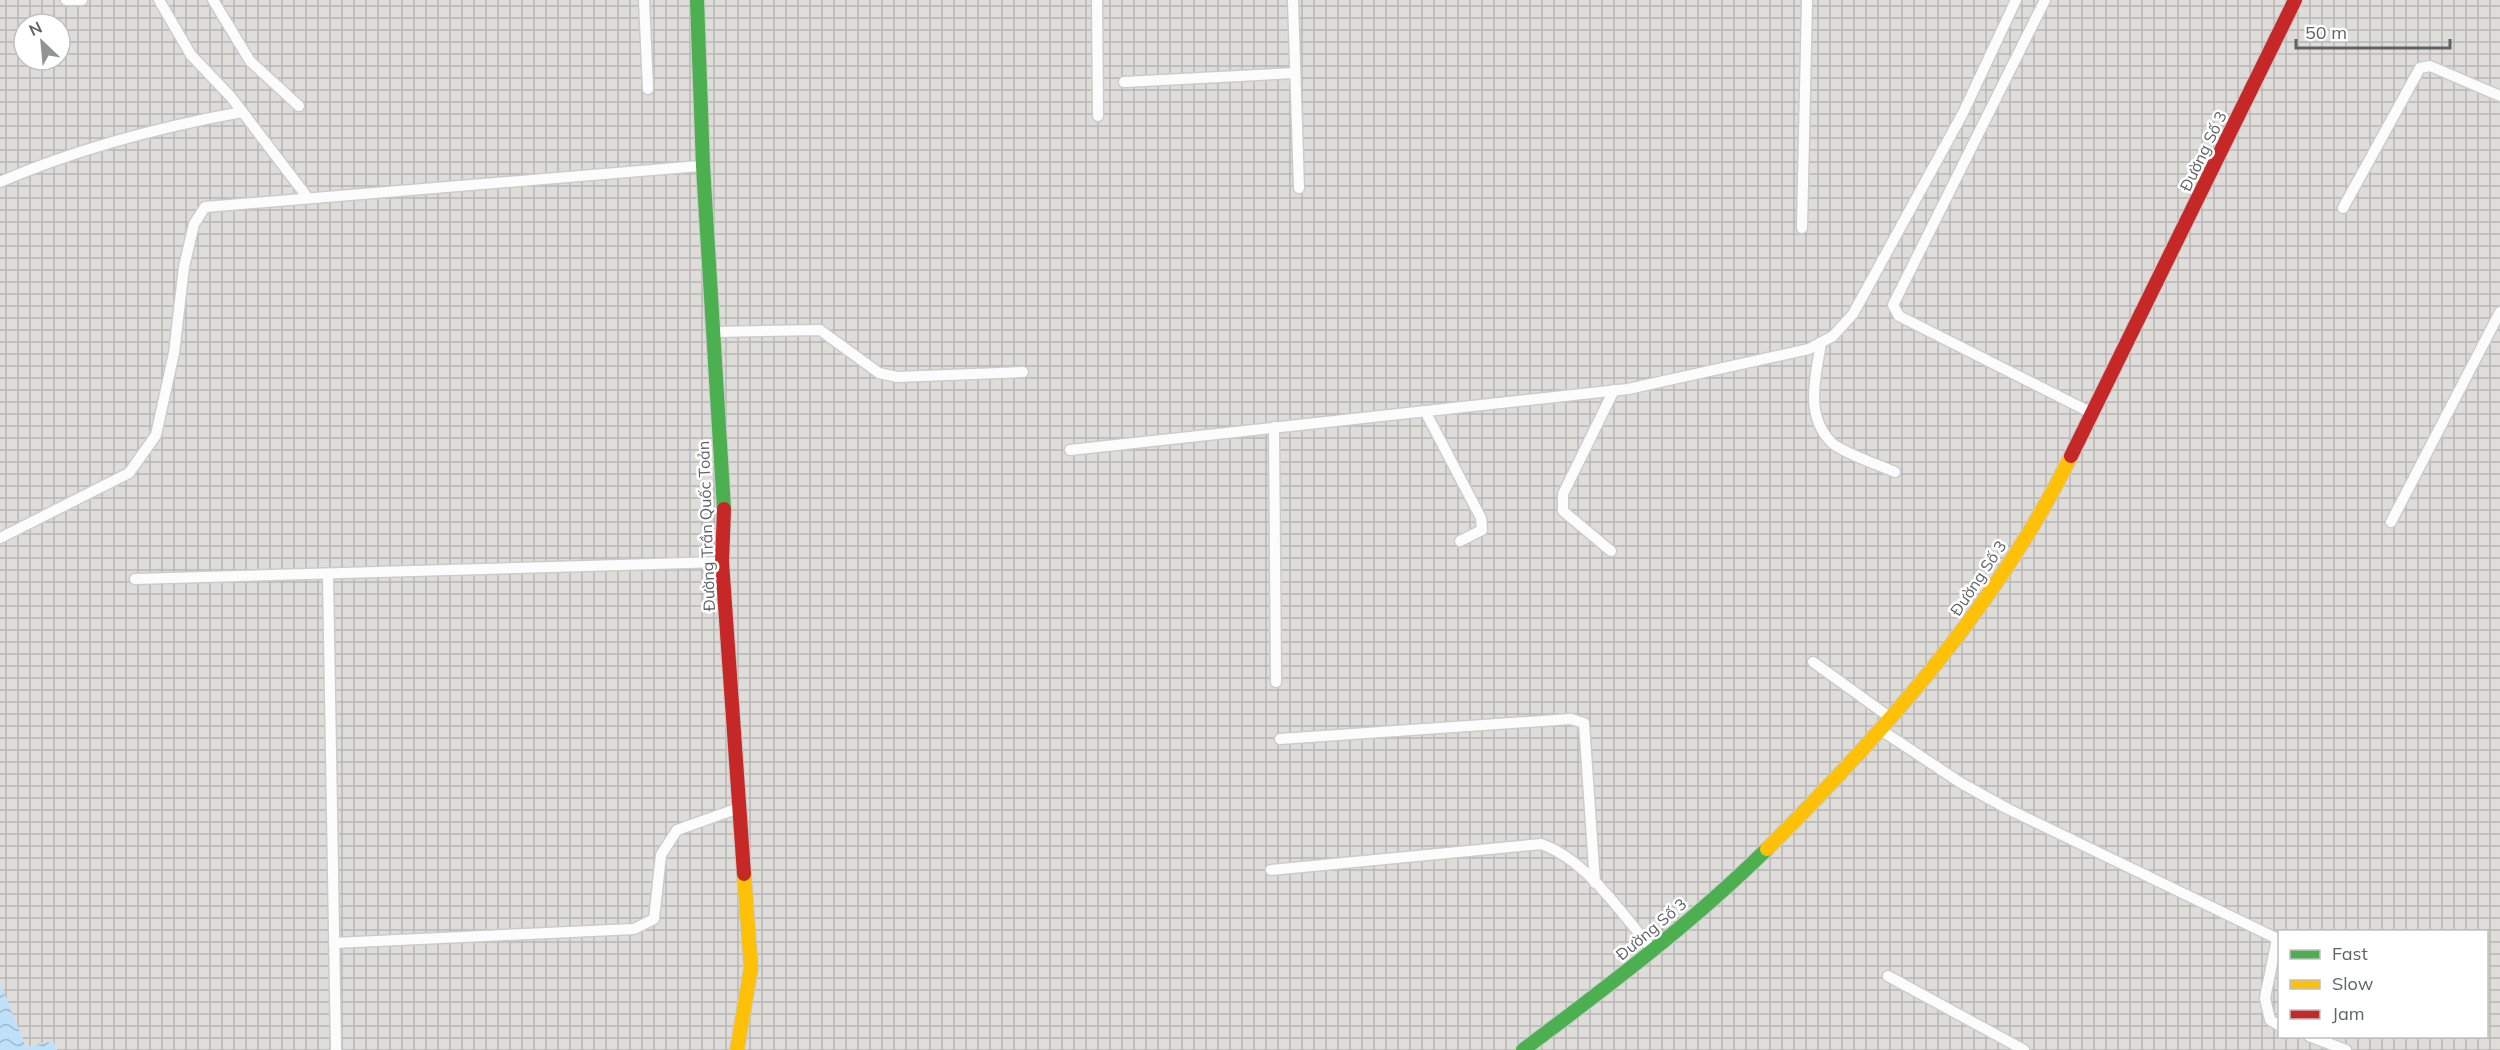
<svg xmlns="http://www.w3.org/2000/svg" width="2500" height="1050" viewBox="0 0 2500 1050" font-family="Mulish,sans-serif">
<style>
.industrial{fill:url(#industrial-grid);fill-rule:evenodd}
.water{fill:url(#water-waves)}
.lines{fill:none;stroke-linecap:round;stroke-linejoin:round}
.lane-casing{stroke:#cbcccc;stroke-width:13}
.fast-casing{stroke:#cacacb;stroke-width:16}
.slow-casing{stroke:#cacacb;stroke-width:16}
.jam-casing{stroke:#cacacb;stroke-width:16}
.lane{stroke:#fdfcfc;stroke-width:10}
.fast{stroke:#4caf50;stroke-width:14}
.slow{stroke:#ffc107;stroke-width:14}
.jam{stroke:#c62828;stroke-width:14}
.labels{text-anchor:middle;dominant-baseline:central;stroke-width:5;stroke-linejoin:round;paint-order:stroke}
.street-label{font-size:16px;fill:#5f6368;stroke:#fff}
</style>
<defs>
<pattern id="industrial-grid" width="8" height="8" patternUnits="userSpaceOnUse" patternTransform="scale(1.5)"><rect width="8" height="8" fill="#dfddda"/><path d="M0 4h8M4 0v8" fill="none" stroke="#b8b7b5"/></pattern>
<pattern id="water-waves" width="16" height="10" patternUnits="userSpaceOnUse" patternTransform="scale(1.5)"><rect width="16" height="10" fill="#bfe0f9"/><path d="M0 5q4-4 8 0t8 0" fill="none" stroke="#9eb9cd"/></pattern>
</defs>
<rect width="100%" height="100%" fill="#efeeea"/>
<path class="industrial" d="M0,0H2500V1050H57L53,1041L26,1047L0,983ZM24,24H60V60H24ZM2280,932H2486V1036H2280Z"/>
<polygon class="water" points="0,983 26,1047 53,1041 57,1050 0,1050"/>
<g class="lines">
<defs>
<g id="lane">
<polyline points="66,0 82,0"/>
<polyline points="159,0 191,55 231,97 308,198"/>
<polyline points="213,0 250,61 299,106"/>
<polyline points="644,0 648,89"/>
<polyline points="1097,0 1098,116"/>
<polyline points="1293,0 1299,188"/>
<polyline points="2045,0 1893,305 1899,316 2090,412"/>
<polyline points="1124,82 1295,73"/>
<path d="M0,182C76,149 160,127 242,112"/>
<polyline points="2343,208 2420,68 2430,66 2500,96"/>
<polyline points="1802,228 1807,0"/>
<polyline points="715,332 820,330 879,373 897,377 1023,372"/>
<path d="M1821,343C1816,376 1804,414 1831,442C1839,451 1881,466 1895,472"/>
<polyline points="1425,411 1481,518 1482,530 1460,541"/>
<polyline points="1274,427 1276,682"/>
<polyline points="1070,450 1628,389 1809,349 1833,336 1853,314 1963,113 2016,0"/>
<polyline points="2391,522 2500,312"/>
<polyline points="0,538 129,473 156,435 174,353 184,267 194,224 205,207 700,166"/>
<polyline points="1611,551 1563,511 1563,494 1614,390"/>
<polyline points="328,575 336,1050"/>
<polyline points="135,579 722,562"/>
<polyline points="1813,662 1888,716"/>
<polyline points="1881,730 1961,783 2008,809 2280,940"/>
<polyline points="1280,739 1571,719 1584,723 1595,883"/>
<path d="M1271,870L1541,844C1587,860 1621,913 1652,949"/>
<polyline points="2277,939 2265,998 2270,1020 2280,1026"/>
<polyline points="334,943 634,929 654,919 661,855 677,830 736,809"/>
<polyline points="1888,976 2024,1050"/>
<polyline points="2309,1036 2346,1050"/>
</g>
<g id="fast">
<polyline points="697,0 703,166 724,509"/>
<path d="M1523,1050C1607,987 1692,923 1767,849"/>
</g>
<g id="slow">
<path d="M1767,849C1883,733 1998,605 2071,456"/>
<polyline points="737,1050 751,968 744,874"/>
</g>
<g id="jam">
<polyline points="2071,456 2295,0"/>
<polyline points="724,509 722,562 744,874"/>
</g>
</defs>
<use href="#lane" class="lane-casing"/>
<use href="#fast" class="fast-casing"/>
<use href="#slow" class="slow-casing"/>
<use href="#jam" class="jam-casing"/>
<use href="#lane" class="lane"/>
<use href="#fast" class="fast"/>
<use href="#slow" class="slow"/>
<use href="#jam" class="jam"/>
</g>
<g class="labels">
<g class="street-label">
<text transform="translate(2203 151) rotate(-64)">Đường Số 3</text>
<text transform="translate(706 526) rotate(-92)">Đường Trần Quốc Toản</text>
<text transform="translate(1978 578) rotate(-56)">Đường Số 3</text>
<text transform="translate(1651 929) rotate(-40)">Đường Số 3</text>
</g>
</g>
<rect x="2278" y="930" width="210" height="108" fill="#ffffff" stroke="#bfc1c3" stroke-width="1.5"/>
<rect x="2290" y="950" width="30" height="9" fill="#4caf50" stroke="#bfc1c3" stroke-width="1.5"/>
<text x="2332" y="960" font-size="18" fill="#5f6368">Fast</text>
<rect x="2290" y="980" width="30" height="9" fill="#ffc107" stroke="#bfc1c3" stroke-width="1.5"/>
<text x="2332" y="990" font-size="18" fill="#5f6368">Slow</text>
<rect x="2290" y="1010" width="30" height="9" fill="#c62828" stroke="#bfc1c3" stroke-width="1.5"/>
<text x="2332" y="1020" font-size="18" fill="#5f6368">Jam</text>
<g transform="translate(42 42) rotate(334)"><circle r="28" fill="#ffffff" stroke="#bfc1c3" stroke-width="1.5"/>
<path d="M0-4.5L10 22L0 15L-10 22Z" fill="#919496"/>
<text y="-9" font-size="16" font-weight="bold" text-anchor="middle" fill="#5f6368">N</text>
</g>
<path d="M2296 39v9h154v-9" fill="none" stroke="#5f6368" stroke-width="3"/>
<text x="2305" y="39" font-size="18" fill="#5f6368" stroke="#ffffff" stroke-width="4.5" paint-order="stroke">50 m</text>
</svg>
